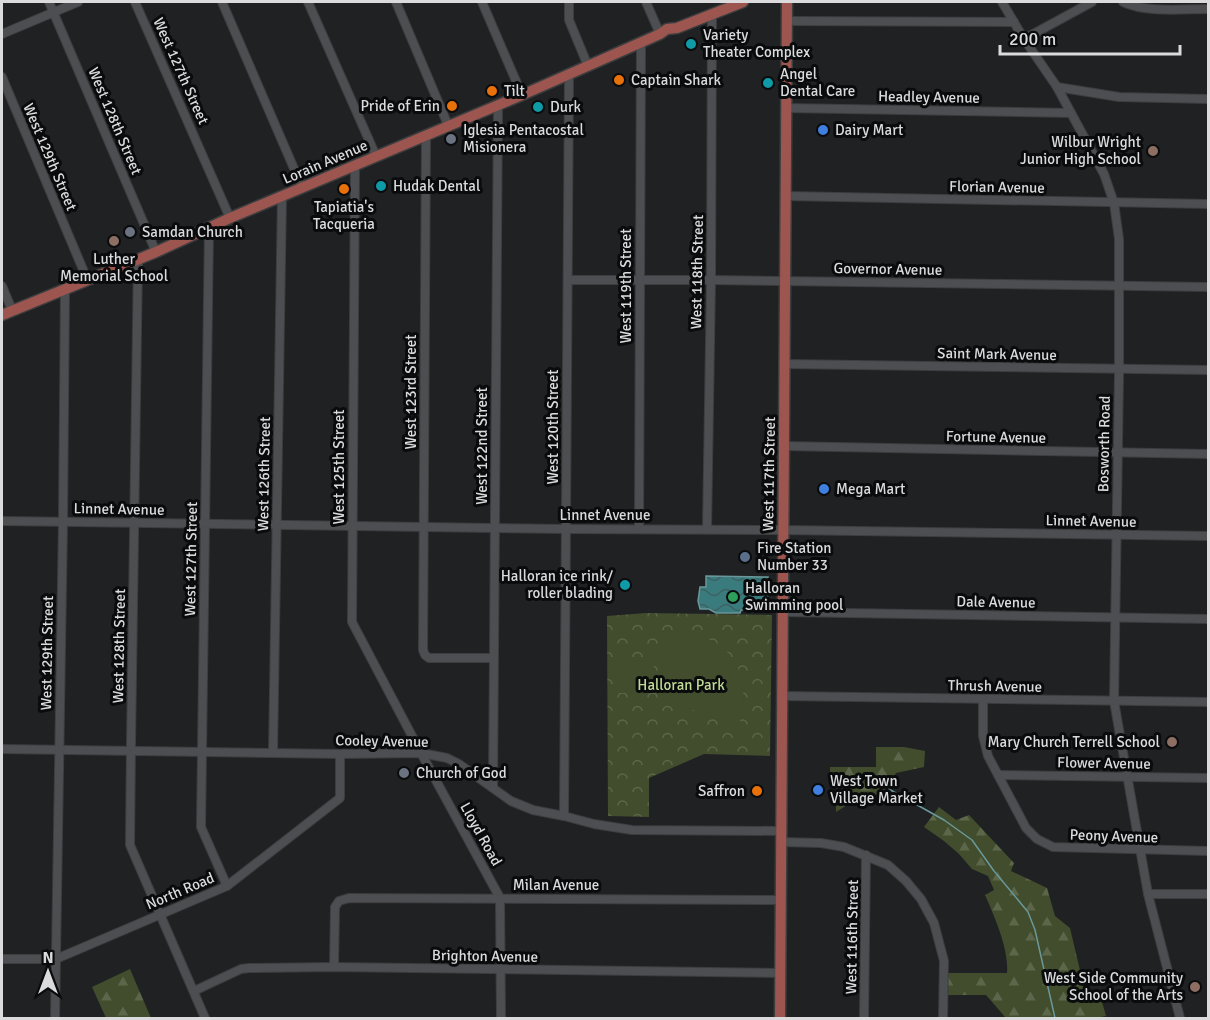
<svg xmlns="http://www.w3.org/2000/svg" width="1210" height="1020" viewBox="0 0 1210 1020" font-family="Signika,sans-serif">
<style>
.forest{fill:url(#forest-firs)}
.park{fill:url(#park-crowns)}
.pitch{fill:#414d2c}
.water{fill:url(#water-waves);stroke:#6a989a;stroke-width:1.5}
.lines{fill:none;stroke-linecap:round;stroke-linejoin:round}
.stream{stroke:#6a989a;stroke-width:1.5}
.minor-casing{stroke:#3c3d3f;stroke-width:10}
.major-casing{stroke:#3c3d3f;stroke-width:13}
.minor{stroke:#4d4e51;stroke-width:8}
.major{stroke:#9c554f;stroke-width:10}
.culture-dot{fill:#0f9aa8;stroke:#0a0b0c;stroke-width:2}
.food-dot{fill:#e8710a;stroke:#0a0b0c;stroke-width:2}
.shop-dot{fill:#3f7fe0;stroke:#0a0b0c;stroke-width:2}
.worship-dot{fill:#6b7280;stroke:#0a0b0c;stroke-width:2}
.education-dot{fill:#8d6e63;stroke:#0a0b0c;stroke-width:2}
.service-dot{fill:#5c6f8a;stroke:#0a0b0c;stroke-width:2}
.leisure-dot{fill:#2e9e5b;stroke:#0a0b0c;stroke-width:2}
.labels{text-anchor:middle;dominant-baseline:central;stroke-width:6;stroke-linejoin:round;paint-order:stroke}
.poi-label{font-size:15px;fill:#dbdbdd;stroke:#0a0b0c;text-anchor:start}
.street-label{font-size:15px;fill:#dbdbdd;stroke:#0a0b0c}
.park-label{font-size:15px;fill:#c0db95;stroke:#0a0b0c}
</style>
<defs>
<pattern id="forest-firs" width="22" height="20" patternUnits="userSpaceOnUse" patternTransform="scale(1.5)"><rect width="22" height="20" fill="#414d2c"/><path d="M5 1l3.5 6h-7zM16 11l3.5 6h-7z" fill="#5c664a"/></pattern>
<pattern id="park-crowns" width="20" height="18" patternUnits="userSpaceOnUse" patternTransform="scale(1.5)"><rect width="20" height="18" fill="#414d2c"/><path d="M2 6a3 3 0 1 1 6 0M12 15a3 3 0 1 1 6 0" fill="none" stroke="#5c664a"/></pattern>
<pattern id="water-waves" width="16" height="10" patternUnits="userSpaceOnUse" patternTransform="scale(1.5)"><rect width="16" height="10" fill="#3a7b7d"/><path d="M0 5q4-4 8 0t8 0" fill="none" stroke="#3e6162"/></pattern>
</defs>
<rect width="100%" height="100%" fill="#202123"/>
<g class="forest">
<polygon points="876,747 904,747 925,751 924,767 896,773 885,795 863,795 836,812 836,781 830,781 830,767 876,767"/>
<path d="M939,807L956,820L969,815L1014,863L1011,871L1047,888L1055,916L1070,928L1087,1000L1101,998L1106,1016L1095,1018H1006L986,995H946V973H1007C1009,949 995,918 985,895L994,890L988,876L972,869L959,854L944,841L924,827Z"/>
<polygon points="130,969 151,1018 106,1018 92,987"/>
</g>
<polygon class="park" points="646,613 772,615 770,756 704,754 649,778 649,817 608,816 607,616"/>
<g class="pitch">
<path d="M682,630C717,639 740,653 743,690C744,705 743,713 738,727L663,699L662,632Z"/>
<polygon points="613,662 640,662 640,693 627,693 627,673 626,693 613,693"/>
<rect x="641" y="662" width="13" height="31"/>
</g>
<polygon class="water" points="706,576 768,577 767,610 741,610 740,613 716,613 709,609 700,609 698,601 700,587 706,587"/>
<g class="lines">
<polyline class="stream" points="878,783 944,820 972,840 994,871 1028,912 1035,930 1055,1018"/>
<defs>
<g id="minor">
<polyline points="49,2 156,252"/>
<polyline points="135,2 230,218"/>
<polyline points="222,2 302,187"/>
<polyline points="308,2 376,156"/>
<polyline points="396,2 448,125"/>
<polyline points="482,2 522,95"/>
<polyline points="569,2 569,20 588,66"/>
<polyline points="646,2 660,34"/>
<polyline points="1002,2 1024,39 1057,87 1104,174 1114,203 1119,239 1119,375 1114,701 1148,894 1180,1018"/>
<path d="M1123,2C1145,13 1184,9 1208,9"/>
<polyline points="787,21 1014,22"/>
<polyline points="2,34 78,2"/>
<polyline points="1024,39 1092,2"/>
<polyline points="2,77 87,279"/>
<polyline points="1057,87 1119,97 1208,99"/>
<polyline points="786,108 1071,113"/>
<polyline points="426,135 423,650 425,655 429,658 494,658"/>
<polyline points="355,165 352,622 421,753 500,898 501,1018"/>
<polyline points="786,196 1208,204"/>
<polyline points="209,227 201,827 227,886"/>
<polyline points="138,259 131,744 130,845 205,1018"/>
<polyline points="568,280 711,280 1208,287"/>
<polyline points="2,286 12,310"/>
<polyline points="785,364 1208,370"/>
<polyline points="784,446 1208,454"/>
<polyline points="2,521 566,529 783,530 1208,536"/>
<polyline points="639,529 641,43"/>
<polyline points="707,529 711,280 712,14"/>
<polyline points="783,612 1208,619"/>
<polyline points="782,696 1208,702"/>
<polyline points="983,699 983,736 988,756 1026,828 1037,839 1053,847 1208,851"/>
<polyline points="2,749 340,754 421,753 447,758 459,764 511,801 533,810 564,816 594,824 632,830 781,831"/>
<polyline points="273,753 282,196"/>
<polyline points="999,775 1208,778"/>
<polyline points="493,788 498,105"/>
<polyline points="564,816 569,75"/>
<polyline points="781,842 821,843 844,847 888,865 906,881 921,899 934,923 944,961 943,1018"/>
<polyline points="1148,894 1208,894"/>
<polyline points="2,959 56,959 227,886 340,798 340,754"/>
<polyline points="334,967 335,907 339,901 349,898 781,900"/>
<polyline points="194,991 241,969 249,968 334,967 780,973"/>
<polyline points="55,1018 63,522 65,288"/>
<polyline points="864,1018 866,855"/>
</g>
<g id="major">
<polyline points="2,315 156,252 230,218 522,95 660,34 667,29 677,28 743,2"/>
<polyline points="780,1018 787,2"/>
</g>
</defs>
<use href="#minor" class="minor-casing"/>
<use href="#major" class="major-casing"/>
<use href="#minor" class="minor"/>
<use href="#major" class="major"/>
</g>
<g class="culture-dot">
<circle cx="691" cy="44" r="6"/>
<circle cx="768" cy="83" r="6"/>
<circle cx="538" cy="107" r="6"/>
<circle cx="381" cy="186" r="6"/>
<circle cx="625" cy="585" r="6"/>
</g>
<g class="food-dot">
<circle cx="619" cy="80" r="6"/>
<circle cx="492" cy="91" r="6"/>
<circle cx="452" cy="106" r="6"/>
<circle cx="344" cy="189" r="6"/>
<circle cx="757" cy="791" r="6"/>
</g>
<g class="shop-dot">
<circle cx="823" cy="130" r="6"/>
<circle cx="824" cy="489" r="6"/>
<circle cx="818" cy="790" r="6"/>
</g>
<g class="worship-dot">
<circle cx="451" cy="139" r="6"/>
<circle cx="130" cy="232" r="6"/>
<circle cx="404" cy="773" r="6"/>
</g>
<g class="education-dot">
<circle cx="1153" cy="151" r="6"/>
<circle cx="114" cy="241" r="6"/>
<circle cx="1172" cy="742" r="6"/>
<circle cx="1195" cy="987" r="6"/>
</g>
<circle class="service-dot" cx="745" cy="557" r="6"/>
<circle class="leisure-dot" cx="733" cy="597" r="6"/>
<g class="labels">
<g class="poi-label">
<text x="703" y="35">Variety<tspan x="703" dy="17">Theater Complex</tspan></text>
<text x="780" y="74">Angel<tspan x="780" dy="17">Dental Care</tspan></text>
<text x="631" y="80">Captain Shark</text>
<text x="504" y="91">Tilt</text>
<text x="440" y="106" text-anchor="end">Pride of Erin</text>
<text x="550" y="107">Durk</text>
<text x="463" y="130">Iglesia Pentacostal<tspan x="463" dy="17">Misionera</tspan></text>
<text x="835" y="130">Dairy Mart</text>
<text x="1141" y="142" text-anchor="end">Wilbur Wright<tspan x="1141" dy="17">Junior High School</tspan></text>
<text x="393" y="186">Hudak Dental</text>
<text x="344" y="207" text-anchor="middle">Tapiatia's<tspan x="344" dy="17">Tacqueria</tspan></text>
<text x="142" y="232">Samdan Church</text>
<text x="114" y="259" text-anchor="middle">Luther<tspan x="114" dy="17">Memorial School</tspan></text>
<text x="836" y="489">Mega Mart</text>
<text x="757" y="548">Fire Station<tspan x="757" dy="17">Number 33</tspan></text>
<text x="613" y="576" text-anchor="end">Halloran ice rink/<tspan x="613" dy="17">roller blading</tspan></text>
<text x="745" y="588">Halloran<tspan x="745" dy="17">Swimming pool</tspan></text>
<text x="1160" y="742" text-anchor="end">Mary Church Terrell School</text>
<text x="416" y="773">Church of God</text>
<text x="830" y="781">West Town<tspan x="830" dy="17">Village Market</tspan></text>
<text x="745" y="791" text-anchor="end">Saffron</text>
<text x="1183" y="978" text-anchor="end">West Side Community<tspan x="1183" dy="17">School of the Arts</tspan></text>
</g>
<g class="street-label">
<text transform="translate(181 71) rotate(66)">West 127th Street</text>
<text transform="translate(929 97) rotate(1)">Headley Avenue</text>
<text transform="translate(115 121) rotate(67)">West 128th Street</text>
<text transform="translate(50 157) rotate(67)">West 129th Street</text>
<text transform="translate(325 162) rotate(-23)">Lorain Avenue</text>
<text transform="translate(997 187) rotate(1)">Florian Avenue</text>
<text transform="translate(888 269) rotate(1)">Governor Avenue</text>
<text transform="translate(697 272) rotate(-89)">West 118th Street</text>
<text transform="translate(626 286) rotate(-90)">West 119th Street</text>
<text transform="translate(997 354) rotate(1)">Saint Mark Avenue</text>
<text transform="translate(411 392) rotate(-90)">West 123rd Street</text>
<text transform="translate(553 427) rotate(-90)">West 120th Street</text>
<text transform="translate(996 437) rotate(1)">Fortune Avenue</text>
<text transform="translate(1104 444) rotate(-89)">Bosworth Road</text>
<text transform="translate(482 446) rotate(-90)">West 122nd Street</text>
<text transform="translate(339 467) rotate(-90)">West 125th Street</text>
<text transform="translate(264 474) rotate(-89)">West 126th Street</text>
<text transform="translate(769 474) rotate(-89)">West 117th Street</text>
<text transform="translate(119 509) rotate(1)">Linnet Avenue</text>
<text x="605" y="515">Linnet Avenue</text>
<text transform="translate(1091 521) rotate(1)">Linnet Avenue</text>
<text transform="translate(191 559) rotate(-89)">West 127th Street</text>
<text transform="translate(996 602) rotate(1)">Dale Avenue</text>
<text transform="translate(119 646) rotate(-89)">West 128th Street</text>
<text transform="translate(47 653) rotate(-89)">West 129th Street</text>
<text transform="translate(995 686) rotate(1)">Thrush Avenue</text>
<text transform="translate(382 741) rotate(1)">Cooley Avenue</text>
<text transform="translate(1104 763) rotate(1)">Flower Avenue</text>
<text transform="translate(481 834) rotate(61)">Lloyd Road</text>
<text transform="translate(1114 836) rotate(2)">Peony Avenue</text>
<text x="556" y="885">Milan Avenue</text>
<text transform="translate(180 891) rotate(-23)">North Road</text>
<text transform="translate(852 937) rotate(-89)">West 116th Street</text>
<text transform="translate(485 956) rotate(1)">Brighton Avenue</text>
</g>
<g class="park-label">
<text x="681" y="685">Halloran Park</text>
</g>
</g>
<rect width="1210" height="1020" fill="none" stroke="#dbdbdd" stroke-width="6"/>
<g transform="translate(48 972)" stroke="#0a0b0c" stroke-width="4.5" paint-order="stroke">
<path d="M0-4.5L10 22L0 15L-10 22Z" fill="#dbdbdd"/>
<text y="-9" font-size="16" font-weight="bold" text-anchor="middle" fill="#dbdbdd">N</text>
</g>
<path d="M1000 45v9h180v-9" fill="none" stroke="#dbdbdd" stroke-width="3"/>
<text x="1009" y="45" font-size="18" fill="#dbdbdd" stroke="#0a0b0c" stroke-width="4.5" paint-order="stroke">200 m</text>
</svg>
